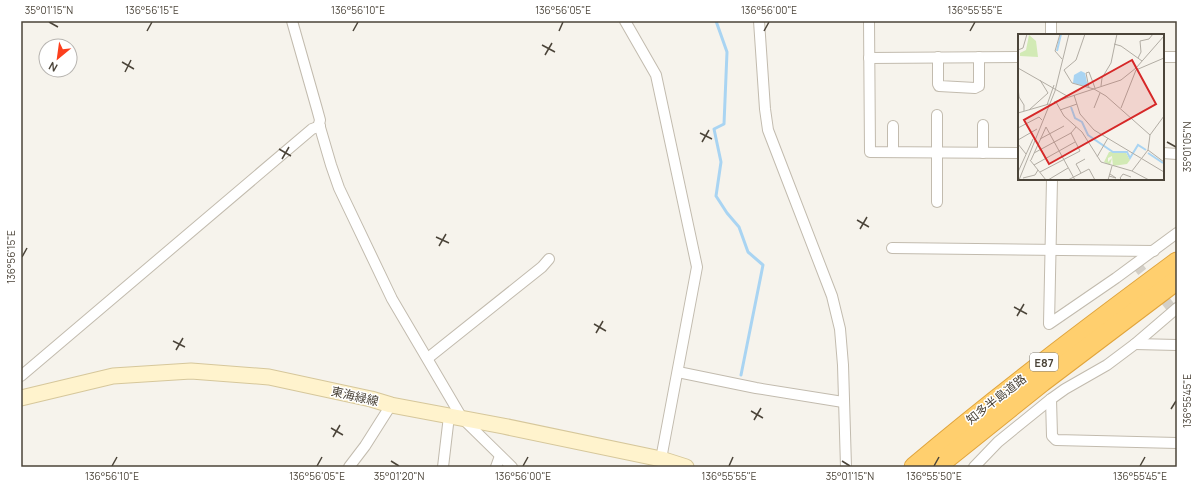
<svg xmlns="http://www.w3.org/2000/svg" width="1198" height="488" viewBox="0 0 1198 488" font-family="Manrope,'Noto Sans JP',sans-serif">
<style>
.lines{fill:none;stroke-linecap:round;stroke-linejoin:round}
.stream{stroke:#a9d4f2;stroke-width:3}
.minor-tunnel{stroke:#d4d0c8;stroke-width:10;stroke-dasharray:10 5;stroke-linecap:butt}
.minor-casing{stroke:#c2bbae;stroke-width:12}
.secondary-casing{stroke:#d6c79b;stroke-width:17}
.motorway-casing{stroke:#e0a43c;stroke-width:21}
.minor{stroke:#fff;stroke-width:10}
.secondary{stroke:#fff3cd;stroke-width:15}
.motorway{stroke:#ffcf6e;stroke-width:19}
.ticks{fill:none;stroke:#4b4439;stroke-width:1.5}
.labels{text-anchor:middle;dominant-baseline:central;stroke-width:3;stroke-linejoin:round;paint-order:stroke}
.shield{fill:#fff;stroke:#817c74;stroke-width:1}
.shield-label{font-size:11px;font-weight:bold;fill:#4b4439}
.street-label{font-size:12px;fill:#4b4439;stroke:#fff}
.inset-river{fill:none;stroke:#a9d4f2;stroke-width:2}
.inset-road{fill:none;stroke:#b2ada4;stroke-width:1}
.view{fill:#d62828;fill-opacity:0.15;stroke:#d62828;stroke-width:2}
.inset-edge{fill:none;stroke:#4b4439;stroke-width:2}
.neatline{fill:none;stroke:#4b4439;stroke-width:1.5}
.ticks-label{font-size:10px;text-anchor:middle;fill:#4b4439}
</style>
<rect width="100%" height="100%" fill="#f6f3ec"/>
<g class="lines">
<polyline class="stream" points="716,21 727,52 724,124 714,129 721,162 716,196 727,213 739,227 748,252 763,265 741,375"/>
<polyline class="minor-tunnel" points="1136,264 1173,310"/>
<defs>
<g id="minor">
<polyline points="292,21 317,109 320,120 319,124 331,165 339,188 392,299 462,418 512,467"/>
<polyline points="625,21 656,75 697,267 661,459"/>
<polyline points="759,21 765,109 768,130 832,296 840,329 843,365 846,467"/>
<polyline points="869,21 870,152 1019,153"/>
<polyline points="1051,35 1051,21"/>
<polyline points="938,57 938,84 939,86 975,88 979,86 979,57"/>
<polyline points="1163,57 1177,57"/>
<polyline points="869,58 1019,57"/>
<polyline points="893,152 893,126"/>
<polyline points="983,153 983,125"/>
<polyline points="1163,153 1177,154"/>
<polyline points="1052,179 1049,324 1116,278 1177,233"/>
<polyline points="937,202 937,115"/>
<polyline points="892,248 1154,251"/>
<polyline points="1135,344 1177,345"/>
<polyline points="428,358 542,267 549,259"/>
<polyline points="678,372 756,388 843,402"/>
<polyline points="21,376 312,129 320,126"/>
<polyline points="1051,399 1052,436 1056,440 1177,443"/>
<polyline points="349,467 365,446 391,405"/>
<polyline points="443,467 449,416"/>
<polyline points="496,467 500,456"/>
<polyline points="974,467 998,442 1051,399 1065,389 1107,365 1135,344 1177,308"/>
</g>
<polyline id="secondary" points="21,398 113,376 191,371 269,377 371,399 391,405 503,426 661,459 686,467"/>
<g id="motorway">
<path d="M914,467C999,395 1088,328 1177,262"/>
<polyline points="936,467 1042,382 1177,280"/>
</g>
</defs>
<use href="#minor" class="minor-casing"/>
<use href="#secondary" class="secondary-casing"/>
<use href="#motorway" class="motorway-casing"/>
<use href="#minor" class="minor"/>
<use href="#secondary" class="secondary"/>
<use href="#motorway" class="motorway"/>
</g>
<path class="ticks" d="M49,22L58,27M147,31L152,22M353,31L358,22M559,31L563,22M764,31L769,22M970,31L975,22M542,45L555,52M545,55L552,43M122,62L134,69M125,72L131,60M700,133L712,139M702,142L709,130M1167,142L1176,147M279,149L291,156M282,159L289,147M857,220L869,227M860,229L867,217M436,237L449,243M439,246L446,234M22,257L27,248M1014,307L1027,314M1017,316L1024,304M594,324L606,331M596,333L603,321M173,341L185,347M176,350L183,338M1171,409L1176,401M751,411L763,418M754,420L761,408M331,428L343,435M333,437L340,425M391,461L399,466M842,461L850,466M112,466L117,457M317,466L322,457M523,466L528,457M729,466L733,457M934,466L939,457M1140,466L1145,457"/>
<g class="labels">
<rect class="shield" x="1030" y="353" width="28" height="18" rx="3"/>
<g class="shield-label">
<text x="1044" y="362">E87</text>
</g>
<g class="street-label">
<text transform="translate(355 396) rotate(13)">東海緑線</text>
<text transform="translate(996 399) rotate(-38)">知多半島道路</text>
</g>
</g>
<g transform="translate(1018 34)">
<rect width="146" height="146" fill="#f6f3ec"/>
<path d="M11,1L18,7L20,23L2,22V19L8,16ZM91,118L107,117L112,126L109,130L95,132L94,122L90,124V128L94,124L92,131L86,128Z" fill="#d2eab5"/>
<path d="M63,37L67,39L70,53L55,49L56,41Z" fill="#a9d4f2"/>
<path class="inset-river" d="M39,17L43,0M53,73L57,84L64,88L70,101L95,118H109L112,124L120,111L128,116M130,119L145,129"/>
<path class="inset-road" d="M14,0H33M42,0L37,17L44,25M67,0L58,26L46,36L54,49L76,55L88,62L132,101M96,10L103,12L124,27M0,16L5,14L9,0M120,24L123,18L122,7L131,5L135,0M0,34L49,62M118,36L146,24M22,46L30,59M83,52L84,44L93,29L99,0M0,53L1,63L6,71V77M71,54L68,39L71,38L77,54M56,61L62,80L76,96L146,138M36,68L103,46L118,34L146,2M38,68L46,82L64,98L83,128L114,137L131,146M29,71L36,51M76,74L82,59M103,74L118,36M11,76L30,59M42,76L59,70M0,79L31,70M0,94L21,83L24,86M22,105L46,92M0,106L19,95M0,110L8,120M130,116L132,101L146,82M130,116L146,128M16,119L53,99L58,93M79,123L90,104M12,126L28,146M13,126L28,93L57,146M16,131L57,108M114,137L130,116M0,138L15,105M22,138L62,117L53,99M63,139L58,130L67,125M91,142L98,144L92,140M5,144L17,141L20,136M1,146L37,57L51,0M30,146L50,134M50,146L71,135L77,146M90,146L94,132M104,146L102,144L105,140L113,143"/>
<path class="view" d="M114,26L138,70L31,130L6,86Z"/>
<rect width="146" height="146" class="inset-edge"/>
</g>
<rect width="1198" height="488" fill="none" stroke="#ffffff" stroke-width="44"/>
<g transform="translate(58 58) rotate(209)"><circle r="19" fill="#ffffff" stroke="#b7b4b0"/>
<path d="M0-3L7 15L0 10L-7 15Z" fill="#fc3f1d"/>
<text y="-6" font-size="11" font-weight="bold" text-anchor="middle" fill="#4b4439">N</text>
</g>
<rect x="22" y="22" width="1154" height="444" class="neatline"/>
<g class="ticks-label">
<text x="49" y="14">35°01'15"N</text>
<text x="152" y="14">136°56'15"E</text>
<text x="358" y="14">136°56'10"E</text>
<text x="563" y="14">136°56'05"E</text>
<text x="769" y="14">136°56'00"E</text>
<text x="975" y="14">136°55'55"E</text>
<text transform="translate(1187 147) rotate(-90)" y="4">35°01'05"N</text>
<text transform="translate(11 257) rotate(-90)" y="4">136°56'15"E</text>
<text transform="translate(1187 401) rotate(-90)" y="4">136°55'45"E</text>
<text x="112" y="480">136°56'10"E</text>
<text x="317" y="480">136°56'05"E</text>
<text x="399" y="480">35°01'20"N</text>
<text x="523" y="480">136°56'00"E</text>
<text x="729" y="480">136°55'55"E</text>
<text x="850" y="480">35°01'15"N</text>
<text x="934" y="480">136°55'50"E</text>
<text x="1140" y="480">136°55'45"E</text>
</g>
</svg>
